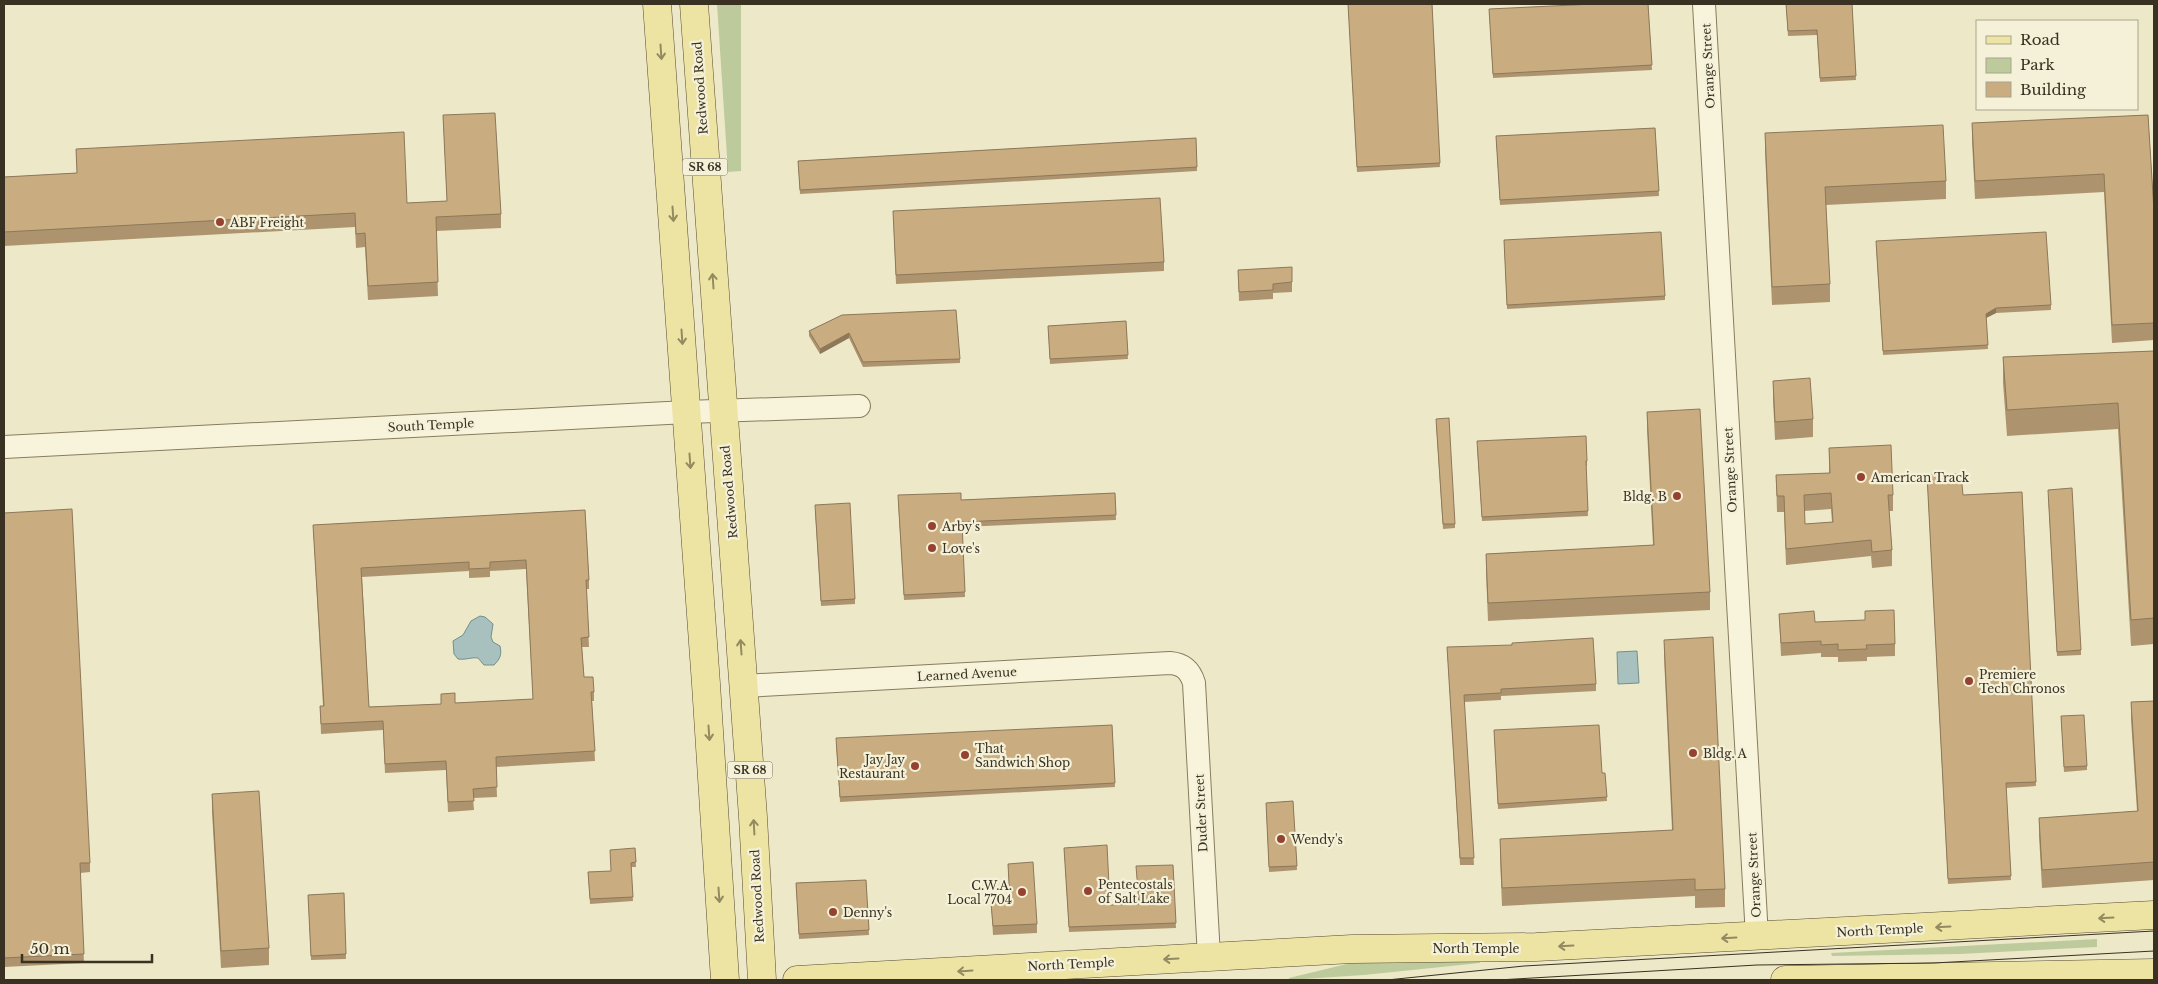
<svg xmlns="http://www.w3.org/2000/svg" width="2158" height="984" viewBox="0 0 2158 984" font-family="'Libre Baskerville',serif">
<style>
.green{fill:#bdcb9c}
.water{fill:#a9c1be;stroke:#70908d}
.lines{fill:none;stroke-linecap:round;stroke-linejoin:round}
.minor-casing{stroke:#887c5e;stroke-width:24}
.major-casing{stroke:#574a32;stroke-width:29}
.minor{stroke:#f8f4dc;stroke-width:22}
.major{stroke:#ede4a3;stroke-width:28}
.tram{stroke:#393121;stroke-width:1}
.wall{fill:#ad946e;fill-rule:evenodd}
.shaded-wall{fill:#8d785a}
.building{fill:#c9ac80;stroke:#8d785a;fill-rule:evenodd}
.oneway{stroke:#938a62}
.poi-dot{fill:#954230;stroke:#f4f1d8;stroke-width:2}
.labels{text-anchor:middle;dominant-baseline:central;stroke-width:4.5;stroke-linejoin:round;paint-order:stroke}
.shield{fill:#f4f1d8;stroke:#716b58;stroke-width:1}
.shield-label{font-size:11px;font-weight:bold;fill:#393121}
.street-label{font-size:12px;fill:#393121;stroke:#f4f1d8}
.poi-label{font-size:12px;fill:#393121;stroke:#f4f1d8;text-anchor:start}
</style>
<rect width="100%" height="100%" fill="#ede9c8"/>
<g class="green">
<polygon points="717,4 741,4 741,171 728,172"/>
<polygon points="2097,939 2097,947 1960,954 1832,956 1831,953"/>
<polygon points="1479,960 1480,963 1364,975 1289,980 1289,978 1355,962"/>
</g>
<g class="water">
<path d="M480,616L485,617L493,624L491,637L493,642L500,646C502,655 500,659 494,665H484L478,658C471,657 467,660 458,659L454,654L453,641L463,635L471,621Z"/>
<polygon points="1637,651 1639,683 1618,684 1617,652"/>
</g>
<g class="lines">
<defs>
<g id="minor">
<polyline points="1704,4 1757,937"/>
<polyline points="4,447 687,412 859,406"/>
<path d="M743,686L1170,663C1183,664 1190,670 1194,683L1209,957"/>
</g>
<g id="major">
<polyline points="657,4 706,684 725,980"/>
<polyline points="694,4 753,817 762,980"/>
<polyline points="797,980 1352,949 1536,947 2154,915"/>
<polyline points="1785,980 2154,973"/>
</g>
</defs>
<use href="#minor" class="minor-casing"/>
<use href="#major" class="major-casing"/>
<use href="#minor" class="minor"/>
<use href="#major" class="major"/>
<g class="tram">
<polyline points="1387,980 1524,966 2154,931"/>
<polyline points="1498,980 1757,965 1934,963 2154,951"/>
</g>
</g>
<g class="wall">
<polygon points="1348,4 1432,4 1440,167 1357,172"/>
<polygon points="1648,4 1652,70 1493,78 1489,9"/>
<polygon points="1786,4 1852,4 1856,80 1820,82 1817,35 1788,36"/>
<polygon points="443,115 501,214 501,228 436,231 438,296 368,300 365,247 356,248 355,227 4,246 4,177 77,173 76,149 407,203 447,201"/>
<polygon points="2148,115 2154,211 2154,340 2112,343 2104,192 1975,199 1972,141 1972,123"/>
<polygon points="1655,128 1659,196 1500,205 1496,136"/>
<polygon points="1765,133 1946,181 1946,199 1826,205 1830,284 1830,302 1772,305 1765,151"/>
<polygon points="1196,138 1197,171 800,194 798,161"/>
<polygon points="893,211 1164,262 1164,271 896,284"/>
<polygon points="1504,240 1665,296 1665,300 1507,309"/>
<polygon points="1876,245 2051,305 2051,310 1996,313 1986,318 1988,349 1883,355"/>
<polygon points="1238,270 1292,282 1292,292 1273,293 1273,299 1239,301"/>
<polygon points="842,315 960,359 960,363 863,367 849,338 820,354 809,336 809,331"/>
<polygon points="1126,321 1128,359 1050,364 1048,326"/>
<polygon points="2154,351 2154,644 2131,646 2118,429 2007,436 2003,383 2003,357"/>
<polygon points="1773,381 1813,419 1813,437 1775,440 1773,399"/>
<polygon points="1647,412 1710,592 1710,610 1488,621 1486,572 1486,554 1653,545 1647,430"/>
<polygon points="1436,423 1455,524 1455,528 1443,529"/>
<polygon points="1477,446 1587,461 1587,466 1586,466 1588,516 1482,521"/>
<path d="M1829,448L1893,495V511H1889L1892,550V566L1872,568L1871,556L1786,565L1784,512H1777L1776,475L1829,473ZM1831,509L1832,522L1805,524L1804,511Z"/>
<polygon points="1927,475 1963,495 2022,492 2036,786 2006,788 2011,880 1948,884"/>
<polygon points="1115,493 1116,520 962,527 965,597 904,600 898,500 961,500"/>
<polygon points="2048,494 2081,650 2081,655 2057,656"/>
<path d="M585,510L589,580V589H586L589,647H582L584,677L594,692V701H592L595,761L496,767L497,797L473,798L474,810L448,812L446,770L385,773L383,730L321,734L320,706H323L313,525ZM526,569L533,699L455,703L441,694V704L369,707L362,577L469,571V578L490,577V571Z"/>
<polygon points="815,510 855,599 855,604 821,606"/>
<polygon points="4,513 90,863 90,872 80,873 84,963 4,967"/>
<polygon points="1779,614 1895,644 1895,656 1867,657 1867,661 1838,662 1838,657 1821,657 1821,653 1781,656"/>
<polygon points="1664,640 1725,889 1725,907 1695,908 1695,896 1502,906 1500,857 1500,839 1672,830 1664,657"/>
<polygon points="1447,647 1596,684 1596,691 1501,696 1501,700 1464,702 1474,865 1460,865"/>
<polygon points="2154,701 2154,880 2042,888 2039,836 2039,818 2137,811 2131,720 2131,702"/>
<polygon points="2061,716 2087,766 2087,770 2064,772"/>
<polygon points="1112,725 1115,787 840,802 836,743"/>
<polygon points="1494,730 1602,773 1605,773 1607,801 1498,809"/>
<polygon points="212,794 269,948 269,965 221,968 212,812"/>
<polygon points="1293,801 1297,870 1269,872 1266,803"/>
<polygon points="635,848 636,867 631,867 633,901 590,904 588,872 611,871"/>
<polygon points="1064,848 1110,905 1139,904 1173,865 1176,928 1069,932"/>
<polygon points="1008,864 1037,924 1037,933 993,935 991,903 1010,902"/>
<polygon points="866,880 869,935 799,939 796,883"/>
<polygon points="344,893 346,959 311,960 308,895"/>
</g>
<g class="shaded-wall">
<polygon points="1996,308 1996,313 1986,318 1986,314"/>
<polygon points="849,333 849,338 820,354 820,349"/>
</g>
<g class="building">
<polygon points="1348,4 1432,4 1440,163 1357,167"/>
<polygon points="1594,4 1648,4 1652,65 1493,74 1489,9"/>
<polygon points="1786,4 1852,4 1856,76 1820,78 1817,30 1788,31"/>
<polygon points="495,113 501,214 436,217 438,282 368,286 365,233 356,234 355,213 4,232 4,177 77,173 76,149 404,132 407,203 447,201 443,115"/>
<polygon points="2148,115 2154,211 2154,323 2112,325 2104,174 1975,181 1972,123"/>
<polygon points="1943,125 1946,181 1825,187 1830,284 1772,287 1765,133"/>
<polygon points="1655,128 1659,191 1500,200 1496,136"/>
<polygon points="1196,138 1197,167 800,190 798,161"/>
<polygon points="1160,198 1164,262 896,275 893,211"/>
<polygon points="1661,232 1665,296 1507,305 1504,240"/>
<polygon points="2046,232 2051,305 1996,308 1986,314 1988,345 1883,351 1876,241"/>
<polygon points="1292,267 1292,282 1273,284 1273,290 1239,292 1238,270"/>
<polygon points="956,310 960,359 863,362 849,333 820,349 809,331 842,315"/>
<polygon points="1126,321 1128,355 1050,359 1048,326"/>
<polygon points="2154,351 2154,618 2131,620 2118,403 2007,410 2003,357"/>
<polygon points="1810,378 1813,419 1775,422 1773,381"/>
<polygon points="1700,409 1710,592 1488,603 1486,554 1654,545 1647,412"/>
<polygon points="1449,418 1455,524 1443,524 1436,419"/>
<polygon points="1586,436 1587,461 1586,461 1588,511 1482,517 1477,441"/>
<path d="M1891,445L1893,495H1888L1892,550L1872,552L1871,540L1786,549L1784,496H1777L1776,475L1830,473L1829,448ZM1831,493L1833,522L1805,524L1804,495Z"/>
<polygon points="1961,474 1963,495 2022,492 2036,782 2006,783 2011,876 1948,879 1927,475"/>
<polygon points="2072,488 2081,650 2057,652 2048,490"/>
<polygon points="961,493 961,500 1115,493 1116,515 962,522 965,592 904,595 898,495"/>
<polygon points="850,503 855,599 821,601 815,505"/>
<polygon points="72,509 90,863 80,863 84,954 4,958 4,513"/>
<path d="M585,510L589,580H586L589,637L581,638L584,677H593L594,692H591L595,751L496,757L497,787L473,789L474,801L448,802L446,761L385,764L383,721L321,724L320,706H324L313,525ZM526,560L533,699L455,703V693L441,694V704L369,707L361,568L469,562V569L490,568V562Z"/>
<polygon points="1894,610 1895,644 1866,645 1867,649 1838,650 1838,644 1821,645 1821,641 1781,643 1779,614 1814,611 1815,622 1865,620 1865,611"/>
<polygon points="1713,637 1725,889 1695,890 1695,879 1502,888 1500,839 1673,830 1664,640"/>
<polygon points="1593,638 1596,684 1501,689 1501,693 1464,695 1474,858 1460,858 1447,647 1512,645 1512,643"/>
<polygon points="2154,701 2154,862 2042,870 2039,818 2138,811 2131,702"/>
<polygon points="2084,715 2087,766 2064,767 2061,716"/>
<polygon points="1112,725 1115,783 840,797 836,738"/>
<polygon points="1599,725 1602,773 1605,773 1607,797 1498,804 1494,730"/>
<polygon points="259,791 269,948 221,951 212,794"/>
<polygon points="1293,801 1297,866 1269,867 1266,803"/>
<polygon points="1107,845 1110,905 1139,904 1136,866 1173,865 1176,923 1069,927 1064,848"/>
<polygon points="635,848 636,862 631,863 633,897 590,899 588,872 611,871 610,850"/>
<polygon points="1033,862 1037,924 993,926 991,903 1010,902 1008,864"/>
<polygon points="866,880 869,930 799,934 796,883"/>
<polygon points="344,893 346,954 311,956 308,895"/>
</g>
<defs><path id="oneway-shaft" d="M-6 0H5M1.5-3L5.5 0L1.5 3" fill="none" stroke-width="1.6" stroke-linecap="round" stroke-linejoin="round" transform="scale(1.25)"/></defs>
<g class="oneway">
<use href="#oneway-shaft" transform="translate(661 52) rotate(86)"/>
<use href="#oneway-shaft" transform="translate(673 214) rotate(86)"/>
<use href="#oneway-shaft" transform="translate(713 281) rotate(-94)"/>
<use href="#oneway-shaft" transform="translate(682 337) rotate(86)"/>
<use href="#oneway-shaft" transform="translate(690 461) rotate(86)"/>
<use href="#oneway-shaft" transform="translate(741 647) rotate(-94)"/>
<use href="#oneway-shaft" transform="translate(709 733) rotate(86)"/>
<use href="#oneway-shaft" transform="translate(754 827) rotate(-93)"/>
<use href="#oneway-shaft" transform="translate(719 895) rotate(86)"/>
<use href="#oneway-shaft" transform="translate(2106 918) rotate(177)"/>
<use href="#oneway-shaft" transform="translate(1943 927) rotate(177)"/>
<use href="#oneway-shaft" transform="translate(1729 938) rotate(177)"/>
<use href="#oneway-shaft" transform="translate(1566 946) rotate(177)"/>
<use href="#oneway-shaft" transform="translate(1171 959) rotate(177)"/>
<use href="#oneway-shaft" transform="translate(965 971) rotate(176)"/>
</g>
<g class="poi-dot">
<circle cx="220" cy="222" r="5"/>
<circle cx="1861" cy="477" r="5"/>
<circle cx="1677" cy="496" r="5"/>
<circle cx="932" cy="526" r="5"/>
<circle cx="932" cy="548" r="5"/>
<circle cx="1969" cy="681" r="5"/>
<circle cx="1693" cy="753" r="5"/>
<circle cx="965" cy="755" r="5"/>
<circle cx="915" cy="766" r="5"/>
<circle cx="1281" cy="839" r="5"/>
<circle cx="1088" cy="891" r="5"/>
<circle cx="1022" cy="892" r="5"/>
<circle cx="833" cy="912" r="5"/>
</g>
<g class="labels">
<g class="shield">
<rect x="682.5" y="158.5" width="45" height="17" rx="4"/>
<rect x="727.5" y="761.5" width="45" height="17" rx="4"/>
</g>
<g class="shield-label">
<text x="705" y="167">SR 68</text>
<text x="750" y="770">SR 68</text>
</g>
<g class="street-label">
<text transform="translate(1708 66) rotate(-93)">Orange Street</text>
<text transform="translate(700 88) rotate(-94)">Redwood Road</text>
<text transform="translate(431 425) rotate(-3)">South Temple</text>
<text transform="translate(1730 470) rotate(-93)">Orange Street</text>
<text transform="translate(729 492) rotate(-95)">Redwood Road</text>
<text transform="translate(967 674) rotate(-3)">Learned Avenue</text>
<text transform="translate(1201 813) rotate(-93)">Duder Street</text>
<text transform="translate(1754 875) rotate(-93)">Orange Street</text>
<text transform="translate(757 896) rotate(-93)">Redwood Road</text>
<text transform="translate(1880 930) rotate(-3)">North Temple</text>
<text x="1476" y="948">North Temple</text>
<text transform="translate(1071 964) rotate(-3)">North Temple</text>
</g>
<g class="poi-label">
<text x="230" y="222">ABF Freight</text>
<text x="1871" y="477">American Track</text>
<text x="1667" y="496" text-anchor="end">Bldg. B</text>
<text x="942" y="526">Arby's</text>
<text x="942" y="548">Love's</text>
<text x="1979" y="674">Premiere<tspan x="1979" dy="14">Tech Chronos</tspan></text>
<text x="975" y="748">That<tspan x="975" dy="14">Sandwich Shop</tspan></text>
<text x="1703" y="753">Bldg. A</text>
<text x="905" y="759" text-anchor="end">Jay Jay<tspan x="905" dy="14">Restaurant</tspan></text>
<text x="1291" y="839">Wendy's</text>
<text x="1098" y="884">Pentecostals<tspan x="1098" dy="14">of Salt Lake</tspan></text>
<text x="1012" y="885" text-anchor="end">C.W.A.<tspan x="1012" dy="14">Local 7704</tspan></text>
<text x="843" y="912">Denny's</text>
</g>
</g>
<rect width="2158" height="984" fill="none" stroke="#393121" stroke-width="10"/>
<rect x="1976" y="20" width="162" height="90" fill="#f4f1d8" stroke="#a9a48f"/>
<rect x="1986" y="36" width="25" height="8" fill="#ede4a3" stroke="#a9a48f"/>
<text x="2020" y="45" font-size="15" fill="#393121">Road</text>
<rect x="1986" y="58" width="25" height="15" fill="#bdcb9c" stroke="#a9a48f"/>
<text x="2020" y="70" font-size="15" fill="#393121">Park</text>
<rect x="1986" y="82" width="25" height="15" fill="#c9ac80" stroke="#a9a48f"/>
<text x="2020" y="95" font-size="15" fill="#393121">Building</text>
<path d="M22 954v8h130v-8" fill="none" stroke="#393121" stroke-width="2.5"/>
<text x="30" y="954" font-size="15" fill="#393121" stroke="#f4f1d8" stroke-width="4" paint-order="stroke">50 m</text>
</svg>
